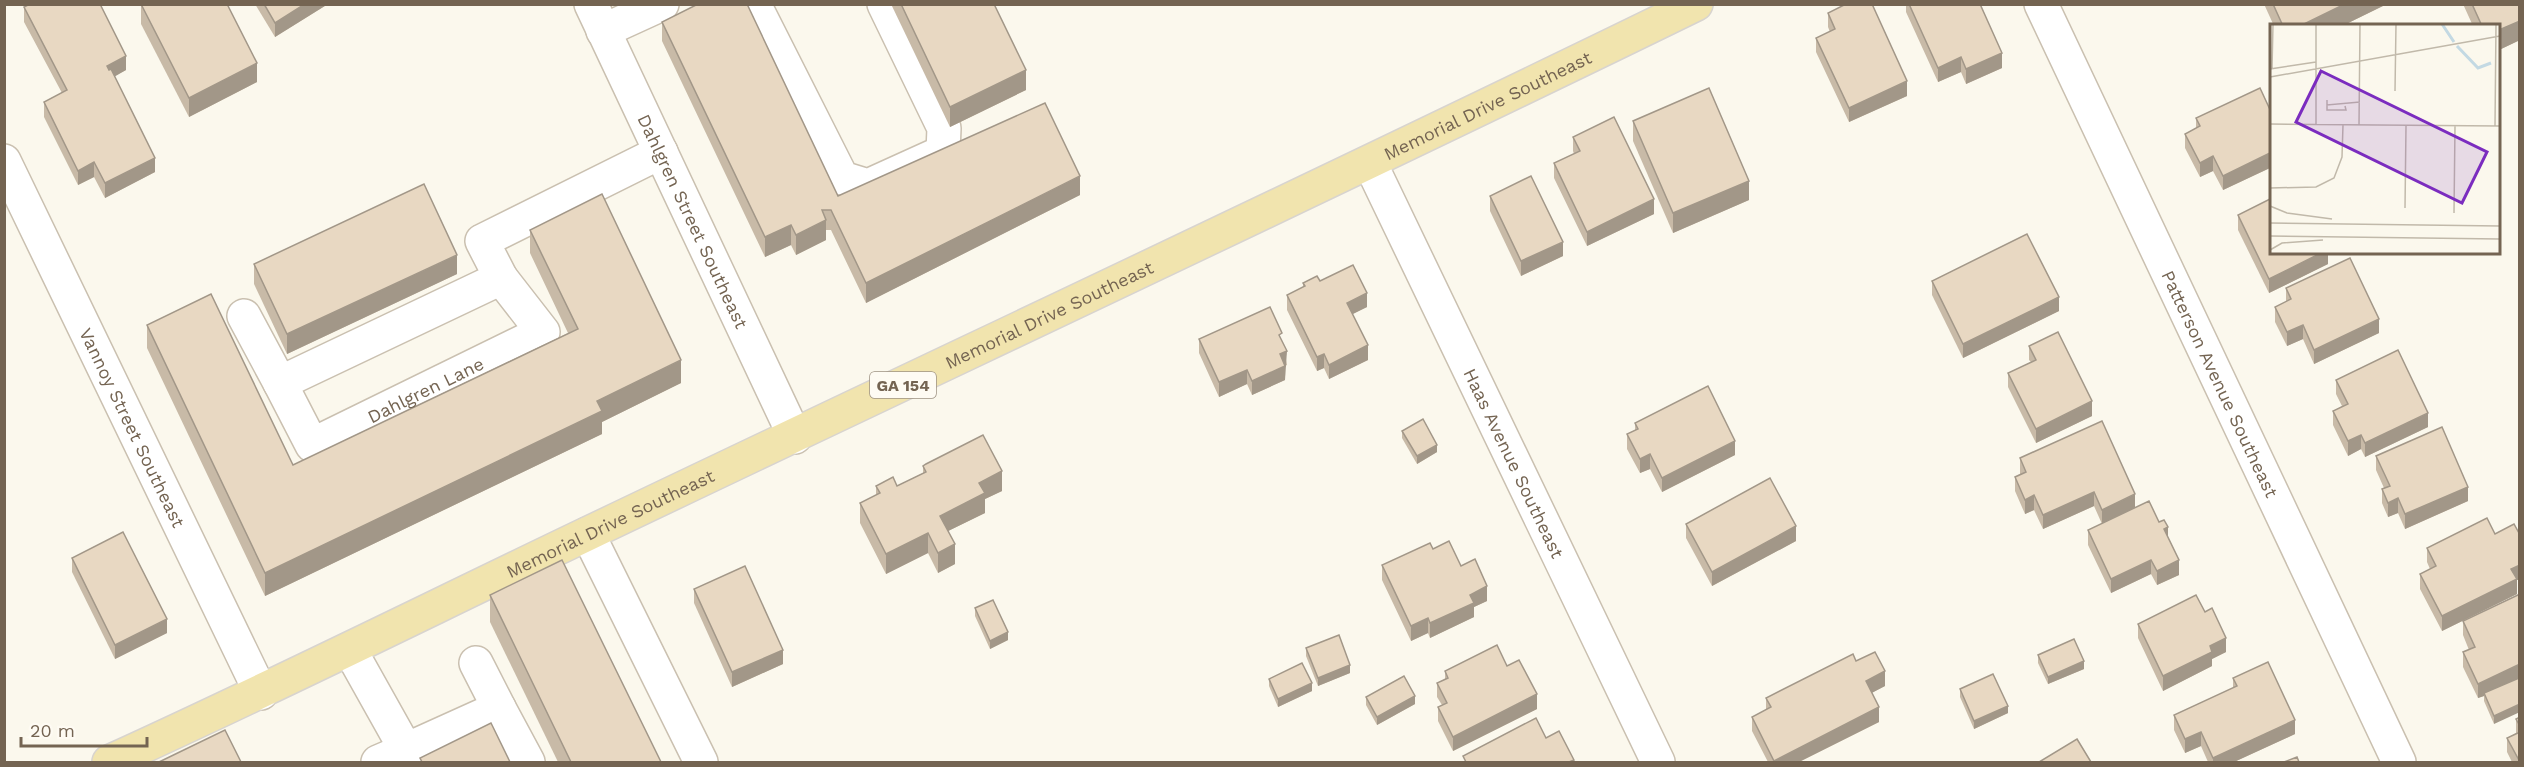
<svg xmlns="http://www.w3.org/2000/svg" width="2524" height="767" viewBox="0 0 2524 767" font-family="'Work Sans',sans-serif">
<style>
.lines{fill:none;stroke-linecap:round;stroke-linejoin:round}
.minor-casing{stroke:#cac0b0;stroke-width:36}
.major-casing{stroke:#d8d4cf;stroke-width:36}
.minor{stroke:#fff;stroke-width:33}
.major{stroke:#f1e4ae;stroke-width:33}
.wall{fill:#c8baa7}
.shaded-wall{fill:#a29788}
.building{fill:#e8d8c2;stroke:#a29788;stroke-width:1.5}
.labels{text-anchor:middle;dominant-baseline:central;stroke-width:4.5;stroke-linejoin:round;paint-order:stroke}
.shield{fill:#fefbf3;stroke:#9d9182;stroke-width:1.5}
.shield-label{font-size:16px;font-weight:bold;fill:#746452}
.street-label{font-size:18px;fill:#746452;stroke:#fefbf3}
.inset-river{fill:none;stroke:#c3d9e3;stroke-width:3}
.inset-road{fill:none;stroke:#c1b9aa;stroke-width:1.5}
.view{fill:#7b2cbf;fill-opacity:0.15;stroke:#7b2cbf;stroke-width:3}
.inset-edge{fill:none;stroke:#746452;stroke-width:3}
</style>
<rect width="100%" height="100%" fill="#fbf8ed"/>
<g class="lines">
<defs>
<g id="minor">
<path id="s1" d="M591,4L795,437"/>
<polyline points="754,4 842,178 868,186 943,152 944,128 884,4"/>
<path id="s2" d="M2041,4L2399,762"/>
<polyline points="603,31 662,4"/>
<path id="s3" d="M4,161L261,693"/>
<path id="s4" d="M1370,163L1658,762"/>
<polyline points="244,316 280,383 501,278 482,241 661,152"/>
<path id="s5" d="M280,383L312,445L543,332L501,278"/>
<polyline points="588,534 701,762"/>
<polyline points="350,650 406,750 499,708 476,663"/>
<polyline points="499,708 528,762"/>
<polyline points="378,762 406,750"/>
</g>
<g id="major">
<path id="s6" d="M109,762C270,689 428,610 587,534C957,357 1328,184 1696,4"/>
</g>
</defs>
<use href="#minor" class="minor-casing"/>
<use href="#major" class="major-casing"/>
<use href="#minor" class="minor"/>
<use href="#major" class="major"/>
</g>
<g class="wall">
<polygon points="141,4 257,82 189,117 141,24"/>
<polygon points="255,4 328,4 275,37"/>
<polygon points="891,4 994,4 1026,90 950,127"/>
<polygon points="1906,4 1980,4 2002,68 1966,84 1961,72 1938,82 1906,12"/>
<polygon points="2264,4 2387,4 2342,26 2274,26"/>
<polygon points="2463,4 2520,4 2520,40 2499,50 2499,26 2473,26"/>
<polygon points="24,7 126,70 114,76 155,172 105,198 94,177 78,185 44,117 44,102 62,93 24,22"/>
<polygon points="1828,13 1907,96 1849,122 1816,52 1816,38 1830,32 1828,27"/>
<polygon points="662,22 838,196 1080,195 866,303 831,230 826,230 826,240 796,255 791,245 765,257 662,41"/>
<polygon points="2272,114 2272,167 2223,190 2213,171 2200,177 2185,148 2185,134 2196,128 2196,118"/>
<polygon points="1633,121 1749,200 1673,233 1633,141"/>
<polygon points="1573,137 1654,214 1587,246 1554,178 1554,163 1574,154 1573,151"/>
<polygon points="1490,196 1563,256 1521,276 1490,211"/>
<polygon points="2238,215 2328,252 2328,264 2269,293 2238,230"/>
<polygon points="530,230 681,383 602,422 602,434 265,596 147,348 147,325 293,465 568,333 530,253"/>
<polygon points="254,264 457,274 287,354 254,284"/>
<polygon points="1932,281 2059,311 1963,358 1932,295"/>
<polygon points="1303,283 1367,307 1352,314 1368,360 1329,379 1324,368 1317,371 1287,310 1287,295 1303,287"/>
<polygon points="2286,288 2379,333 2314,364 2303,339 2287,346 2275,322 2275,307 2286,302"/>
<polygon points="1199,339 1282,341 1287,365 1285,366 1285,380 1252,395 1247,384 1219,397 1199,353"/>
<polygon points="2029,346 2092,416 2036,443 2008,387 2008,373 2031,362 2029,360"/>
<polygon points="2336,380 2428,427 2365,457 2361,449 2348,456 2333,425 2333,411 2342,406 2336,394"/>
<polygon points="1635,423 1735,455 1662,492 1650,469 1640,473 1627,449 1627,434 1635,430"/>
<polygon points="1402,431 1437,452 1417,464 1402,438"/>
<polygon points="2376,456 2468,501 2405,529 2398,513 2388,517 2382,503 2382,489 2384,488 2376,470"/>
<polygon points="2020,458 2135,508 2159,522 2168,537 2179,575 2157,585 2151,574 2111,593 2088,545 2088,530 2102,524 2094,506 2043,529 2034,510 2025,514 2015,491 2015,477 2020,474"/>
<polygon points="923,466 1002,491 985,499 985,513 948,531 955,564 938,573 928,553 886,574 860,523 860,503 876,495 876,486 897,486 923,473"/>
<polygon points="1686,524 1796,541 1712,586 1686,538"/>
<polygon points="2495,534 2520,535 2520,579 2517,580 2517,594 2442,631 2420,589 2420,574 2430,569 2427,562 2427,548"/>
<polygon points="1433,549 1461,566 1487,601 1474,607 1474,617 1430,638 1428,633 1411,641 1382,580 1382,565"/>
<polygon points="72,558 167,633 115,659 72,572"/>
<polygon points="694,589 783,664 732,687 694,603"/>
<polygon points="2520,594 2494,724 2484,701 2484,696 2478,698 2463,667 2463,652 2469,650 2463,635 2463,621"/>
<polygon points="490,595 661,762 558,762 490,622"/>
<polygon points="975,608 1008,640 990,649 975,616"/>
<polygon points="2205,612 2226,652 2212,659 2212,666 2163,691 2138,638 2138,624"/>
<polygon points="1306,648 1350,673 1318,686 1306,656"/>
<polygon points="2038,655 2084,669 2048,684 2038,663"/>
<polygon points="1856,661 1885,686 1871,693 1879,722 1799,762 1768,762 1752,731 1752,717 1766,710 1766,698"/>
<polygon points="1445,671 1537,709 1453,751 1438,721 1438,707 1442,705 1437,697 1437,683 1445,679"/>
<polygon points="2233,678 2295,734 2234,762 2208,762 2201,746 2185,753 2174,730 2174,715 2233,688"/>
<polygon points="1269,679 1312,691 1278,707 1269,686"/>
<polygon points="1960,689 2008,713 1974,729 1960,697"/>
<polygon points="1366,697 1415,704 1377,725 1366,705"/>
<polygon points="2520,717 2520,762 2512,762 2507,752 2507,738 2516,733 2516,719"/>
</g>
<g class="shaded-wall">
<polygon points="305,4 328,4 275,37 275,23"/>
<polygon points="2345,4 2387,4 2342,26 2300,26"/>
<polygon points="2520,21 2520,40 2499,50 2499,30"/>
<polygon points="2002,53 2002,68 1966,84 1966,69"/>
<polygon points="126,56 126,70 107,81 107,66"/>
<polygon points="1961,57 1961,72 1938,82 1938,68"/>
<polygon points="257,63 257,82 189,117 189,98"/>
<polygon points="1026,70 1026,90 950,127 950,107"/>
<polygon points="1907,81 1907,96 1849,122 1849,108"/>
<polygon points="2272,152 2272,167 2223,190 2223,176"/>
<polygon points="2213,156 2213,171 2200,177 2200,163"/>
<polygon points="155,158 155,172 105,198 105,183"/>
<polygon points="94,162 94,177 78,185 78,171"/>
<polygon points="1080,176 1080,195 866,303 866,283"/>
<polygon points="1749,181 1749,200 1673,233 1673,213"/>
<polygon points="1654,199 1654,214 1587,246 1587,232"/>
<polygon points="826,220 826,240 796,255 796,235"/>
<polygon points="791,225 791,245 765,257 765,237"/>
<polygon points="1563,242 1563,256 1521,276 1521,261"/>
<polygon points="2323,252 2328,252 2328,264 2269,293 2269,279"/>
<polygon points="457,255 457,274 287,354 287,334"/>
<polygon points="1367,293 1367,307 1347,317 1347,303"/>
<polygon points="2059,297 2059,311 1963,358 1963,344"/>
<polygon points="2379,319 2379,333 2314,364 2314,350"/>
<polygon points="2303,325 2303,339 2287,346 2287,332"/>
<polygon points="1368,345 1368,360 1329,379 1329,365"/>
<polygon points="1287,351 1285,380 1252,395 1252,381 1280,354"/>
<polygon points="1324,354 1324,368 1317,371 1317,357"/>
<polygon points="681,360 681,383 602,422 602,434 265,596 265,573 597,401"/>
<polygon points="1247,370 1247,384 1219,397 1219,382"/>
<polygon points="2092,401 2092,416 2036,443 2036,429"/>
<polygon points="2428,413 2428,427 2365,457 2365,443"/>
<polygon points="2361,435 2361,449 2348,456 2348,441"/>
<polygon points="1735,441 1735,455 1662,492 1662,478"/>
<polygon points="1437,445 1437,452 1417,464 1417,456"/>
<polygon points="1650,454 1650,469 1640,473 1640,459"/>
<polygon points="1002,471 1002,491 985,499 985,513 940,535 940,516 979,483"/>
<polygon points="2468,487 2468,501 2405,529 2405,514"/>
<polygon points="2094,492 2094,506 2043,529 2043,515"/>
<polygon points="2135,494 2135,508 2102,524 2102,510"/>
<polygon points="2034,495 2034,510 2025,514 2025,500"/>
<polygon points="2398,498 2398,513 2388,517 2388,503"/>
<polygon points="1796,526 1796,541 1712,586 1712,572"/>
<polygon points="2168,527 2168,541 2164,529"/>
<polygon points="928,533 928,553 886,574 886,554"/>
<polygon points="955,544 955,564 938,573 938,553"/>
<polygon points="2151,560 2151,574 2111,593 2111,579"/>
<polygon points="2179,560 2179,575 2157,585 2157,571"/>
<polygon points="2520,565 2520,579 2517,580 2517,594 2442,631 2442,616 2511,569"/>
<polygon points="1487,586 1487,601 1474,607 1474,617 1430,638 1430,623 1470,595"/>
<polygon points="1428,618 1428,633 1411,641 1411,626"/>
<polygon points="167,619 167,633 115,659 115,645"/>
<polygon points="1008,632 1008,640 990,649 990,641"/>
<polygon points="2226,638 2226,652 2212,659 2212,666 2163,691 2163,676 2210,646"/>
<polygon points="783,650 783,664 732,687 732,672"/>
<polygon points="2084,661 2084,669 2048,684 2048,677"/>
<polygon points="2520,664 2520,679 2484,693 2484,696 2478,698 2478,684"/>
<polygon points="1350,665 1350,673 1318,686 1318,678"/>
<polygon points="1885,671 1885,686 1866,696 1866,681"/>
<polygon points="1312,683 1312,691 1278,707 1278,699"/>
<polygon points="1537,694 1537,709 1453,751 1453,737"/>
<polygon points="1415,696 1415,704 1377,725 1377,717"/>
<polygon points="2520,704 2520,712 2494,724 2494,716"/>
<polygon points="2008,706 2008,713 1974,729 1974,721"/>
<polygon points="1879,707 1879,722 1799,762 1774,762 1774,761"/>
<polygon points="2295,720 2295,734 2234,762 2213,762 2213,758"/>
<polygon points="2201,732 2201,746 2185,753 2185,739"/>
</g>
<g class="building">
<polygon points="30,4 100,4 126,56 107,66 109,70 111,69 155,158 105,183 94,162 78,171 44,102 67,90 24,7"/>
<polygon points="141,4 227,4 257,63 189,98"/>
<polygon points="264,4 305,4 275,23"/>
<polygon points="698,4 747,4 838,196 1045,103 1080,176 866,283 831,210 822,210 826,220 796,235 791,225 765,237 662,22"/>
<polygon points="901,4 994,4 1026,70 950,107"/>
<polygon points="1846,4 1872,4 1907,81 1849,108 1816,38 1835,29 1828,13"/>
<polygon points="1909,4 1980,4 2002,53 1966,69 1961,57 1938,68"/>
<polygon points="2273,4 2345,4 2300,26 2283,26"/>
<polygon points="2472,4 2520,4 2520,21 2499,30 2499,26 2482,26"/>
<polygon points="1709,88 1749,181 1673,213 1633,121"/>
<polygon points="2260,88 2272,114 2272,152 2223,176 2213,156 2200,163 2185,134 2200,126 2196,118"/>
<polygon points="1614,117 1654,199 1587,232 1554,163 1580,151 1573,137"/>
<polygon points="1531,176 1563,242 1521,261 1490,196"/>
<polygon points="424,184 457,255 287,334 254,264"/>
<polygon points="602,194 681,360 597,401 602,411 265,573 147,325 211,294 293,465 578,329 530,230"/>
<polygon points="2272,198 2272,252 2323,252 2269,279 2238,215"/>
<polygon points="2027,234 2059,297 1963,344 1932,281"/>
<polygon points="2350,258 2379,319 2314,350 2303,325 2287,332 2275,307 2291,299 2286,288"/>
<polygon points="1353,265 1367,293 1347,303 1368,345 1329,365 1324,354 1317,357 1287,295 1305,286 1303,283 1317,276 1320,281"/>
<polygon points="1270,307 1282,333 1279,335 1287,351 1280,354 1285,366 1252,381 1247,370 1219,382 1199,339"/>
<polygon points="2058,332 2092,401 2036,429 2008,373 2036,360 2029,346"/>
<polygon points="2398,350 2428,413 2365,443 2361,435 2348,441 2333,411 2348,404 2336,380"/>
<polygon points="1708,386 1735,441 1662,478 1650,454 1640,459 1627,434 1638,429 1635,423"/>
<polygon points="1423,419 1437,445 1417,456 1402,431"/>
<polygon points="2102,421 2135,494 2102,510 2094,492 2043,515 2034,495 2025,500 2015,477 2026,472 2020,458"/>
<polygon points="2442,427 2468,487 2405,514 2398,498 2388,503 2382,489 2390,486 2376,456"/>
<polygon points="983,435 1002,471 979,483 985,493 940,516 955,544 938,553 928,533 886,554 860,503 880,493 876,486 893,477 897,486 926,472 923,466 926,464"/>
<polygon points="1770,478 1796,526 1712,572 1686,524"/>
<polygon points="2149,501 2159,522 2164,520 2168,527 2164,529 2179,560 2157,571 2151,560 2111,579 2088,530"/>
<polygon points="2487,518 2495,534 2514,524 2520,535 2520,565 2511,569 2517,579 2442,616 2420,574 2436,566 2427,548"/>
<polygon points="123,532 167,619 115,645 72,558"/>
<polygon points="1449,541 1461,566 1475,559 1487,586 1470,595 1474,603 1430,623 1428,618 1411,626 1382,565 1430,543 1433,549"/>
<polygon points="562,560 661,762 571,762 490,595"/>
<polygon points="745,566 783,650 732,672 694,589"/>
<polygon points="2520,594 2520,664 2478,684 2463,652 2475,647 2463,621"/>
<polygon points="2196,595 2205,612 2212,608 2226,638 2210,646 2212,652 2163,676 2138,624"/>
<polygon points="993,600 1008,632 990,641 975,608"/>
<polygon points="1339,635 1350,665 1318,678 1306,648"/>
<polygon points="2074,639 2084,661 2048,677 2038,655"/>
<polygon points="1497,645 1507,666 1519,660 1537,694 1453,737 1438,707 1447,703 1437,683 1448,678 1445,671"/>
<polygon points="1875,652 1885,671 1866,681 1879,707 1774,761 1752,717 1771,707 1766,698 1853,654 1856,661"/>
<polygon points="2268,662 2295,720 2213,758 2201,732 2185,739 2174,715 2237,686 2233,678"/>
<polygon points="1302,663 1312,683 1278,699 1269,679"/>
<polygon points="1993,674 2008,706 1974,721 1960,689"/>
<polygon points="1404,676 1415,696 1377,717 1366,697"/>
<polygon points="2519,678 2520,704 2494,716 2484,693"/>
<polygon points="2520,717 2520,726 2516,719"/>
<polygon points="1536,718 1546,738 1559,731 1574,760 1569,762 1466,762 1463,756"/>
<polygon points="491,723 510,762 422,762 420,758"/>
<polygon points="225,730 241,762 159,762"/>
<polygon points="2520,732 2520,762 2507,738"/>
<polygon points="2077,739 2091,762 2039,762"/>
<polygon points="2297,757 2299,762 2284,762"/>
</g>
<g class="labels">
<rect class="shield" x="870" y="372" width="66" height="26" rx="4.5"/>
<g class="shield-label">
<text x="903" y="385">GA 154</text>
</g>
<g class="street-label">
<text stroke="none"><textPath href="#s6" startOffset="1527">Memorial Drive Southeast</textPath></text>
<text stroke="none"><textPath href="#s1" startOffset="240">Dahlgren Street Southeast</textPath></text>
<text stroke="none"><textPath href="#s6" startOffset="1041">Memorial Drive Southeast</textPath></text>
<text stroke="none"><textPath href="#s2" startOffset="420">Patterson Avenue Southeast</textPath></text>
<text stroke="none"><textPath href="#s5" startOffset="196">Dahlgren Lane</textPath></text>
<text stroke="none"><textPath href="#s3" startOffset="296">Vannoy Street Southeast</textPath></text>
<text stroke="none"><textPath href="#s4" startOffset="333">Haas Avenue Southeast</textPath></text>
<text stroke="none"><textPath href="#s6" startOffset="555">Memorial Drive Southeast</textPath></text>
</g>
</g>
<g transform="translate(2270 24)">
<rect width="230" height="230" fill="#fbf8ed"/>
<path class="inset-river" d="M172,0L184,18M187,22L208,44L221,39"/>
<path class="inset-road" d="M0,45L46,38M2,45L3,0M0,53L230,12M125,67L126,0M57,76V81L90,78M57,81V86H76L75,82M0,100L230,102M46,101V0M89,101L90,0M225,102L226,0M0,164L46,163L64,154L72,133L73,101M0,182L17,189L62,195M135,184L136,102M184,189L185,102M0,199L230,202M0,212L230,215M0,226L12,219L53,216"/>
<path class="view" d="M51,47L217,128L192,179L26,98Z"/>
<rect width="230" height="230" class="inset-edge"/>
</g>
<rect width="2524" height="767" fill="none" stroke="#746452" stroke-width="12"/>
<path d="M21 737v9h126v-9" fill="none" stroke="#746452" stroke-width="3"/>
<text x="30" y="737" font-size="18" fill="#746452" stroke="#fefbf3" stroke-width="4.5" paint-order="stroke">20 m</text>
</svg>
